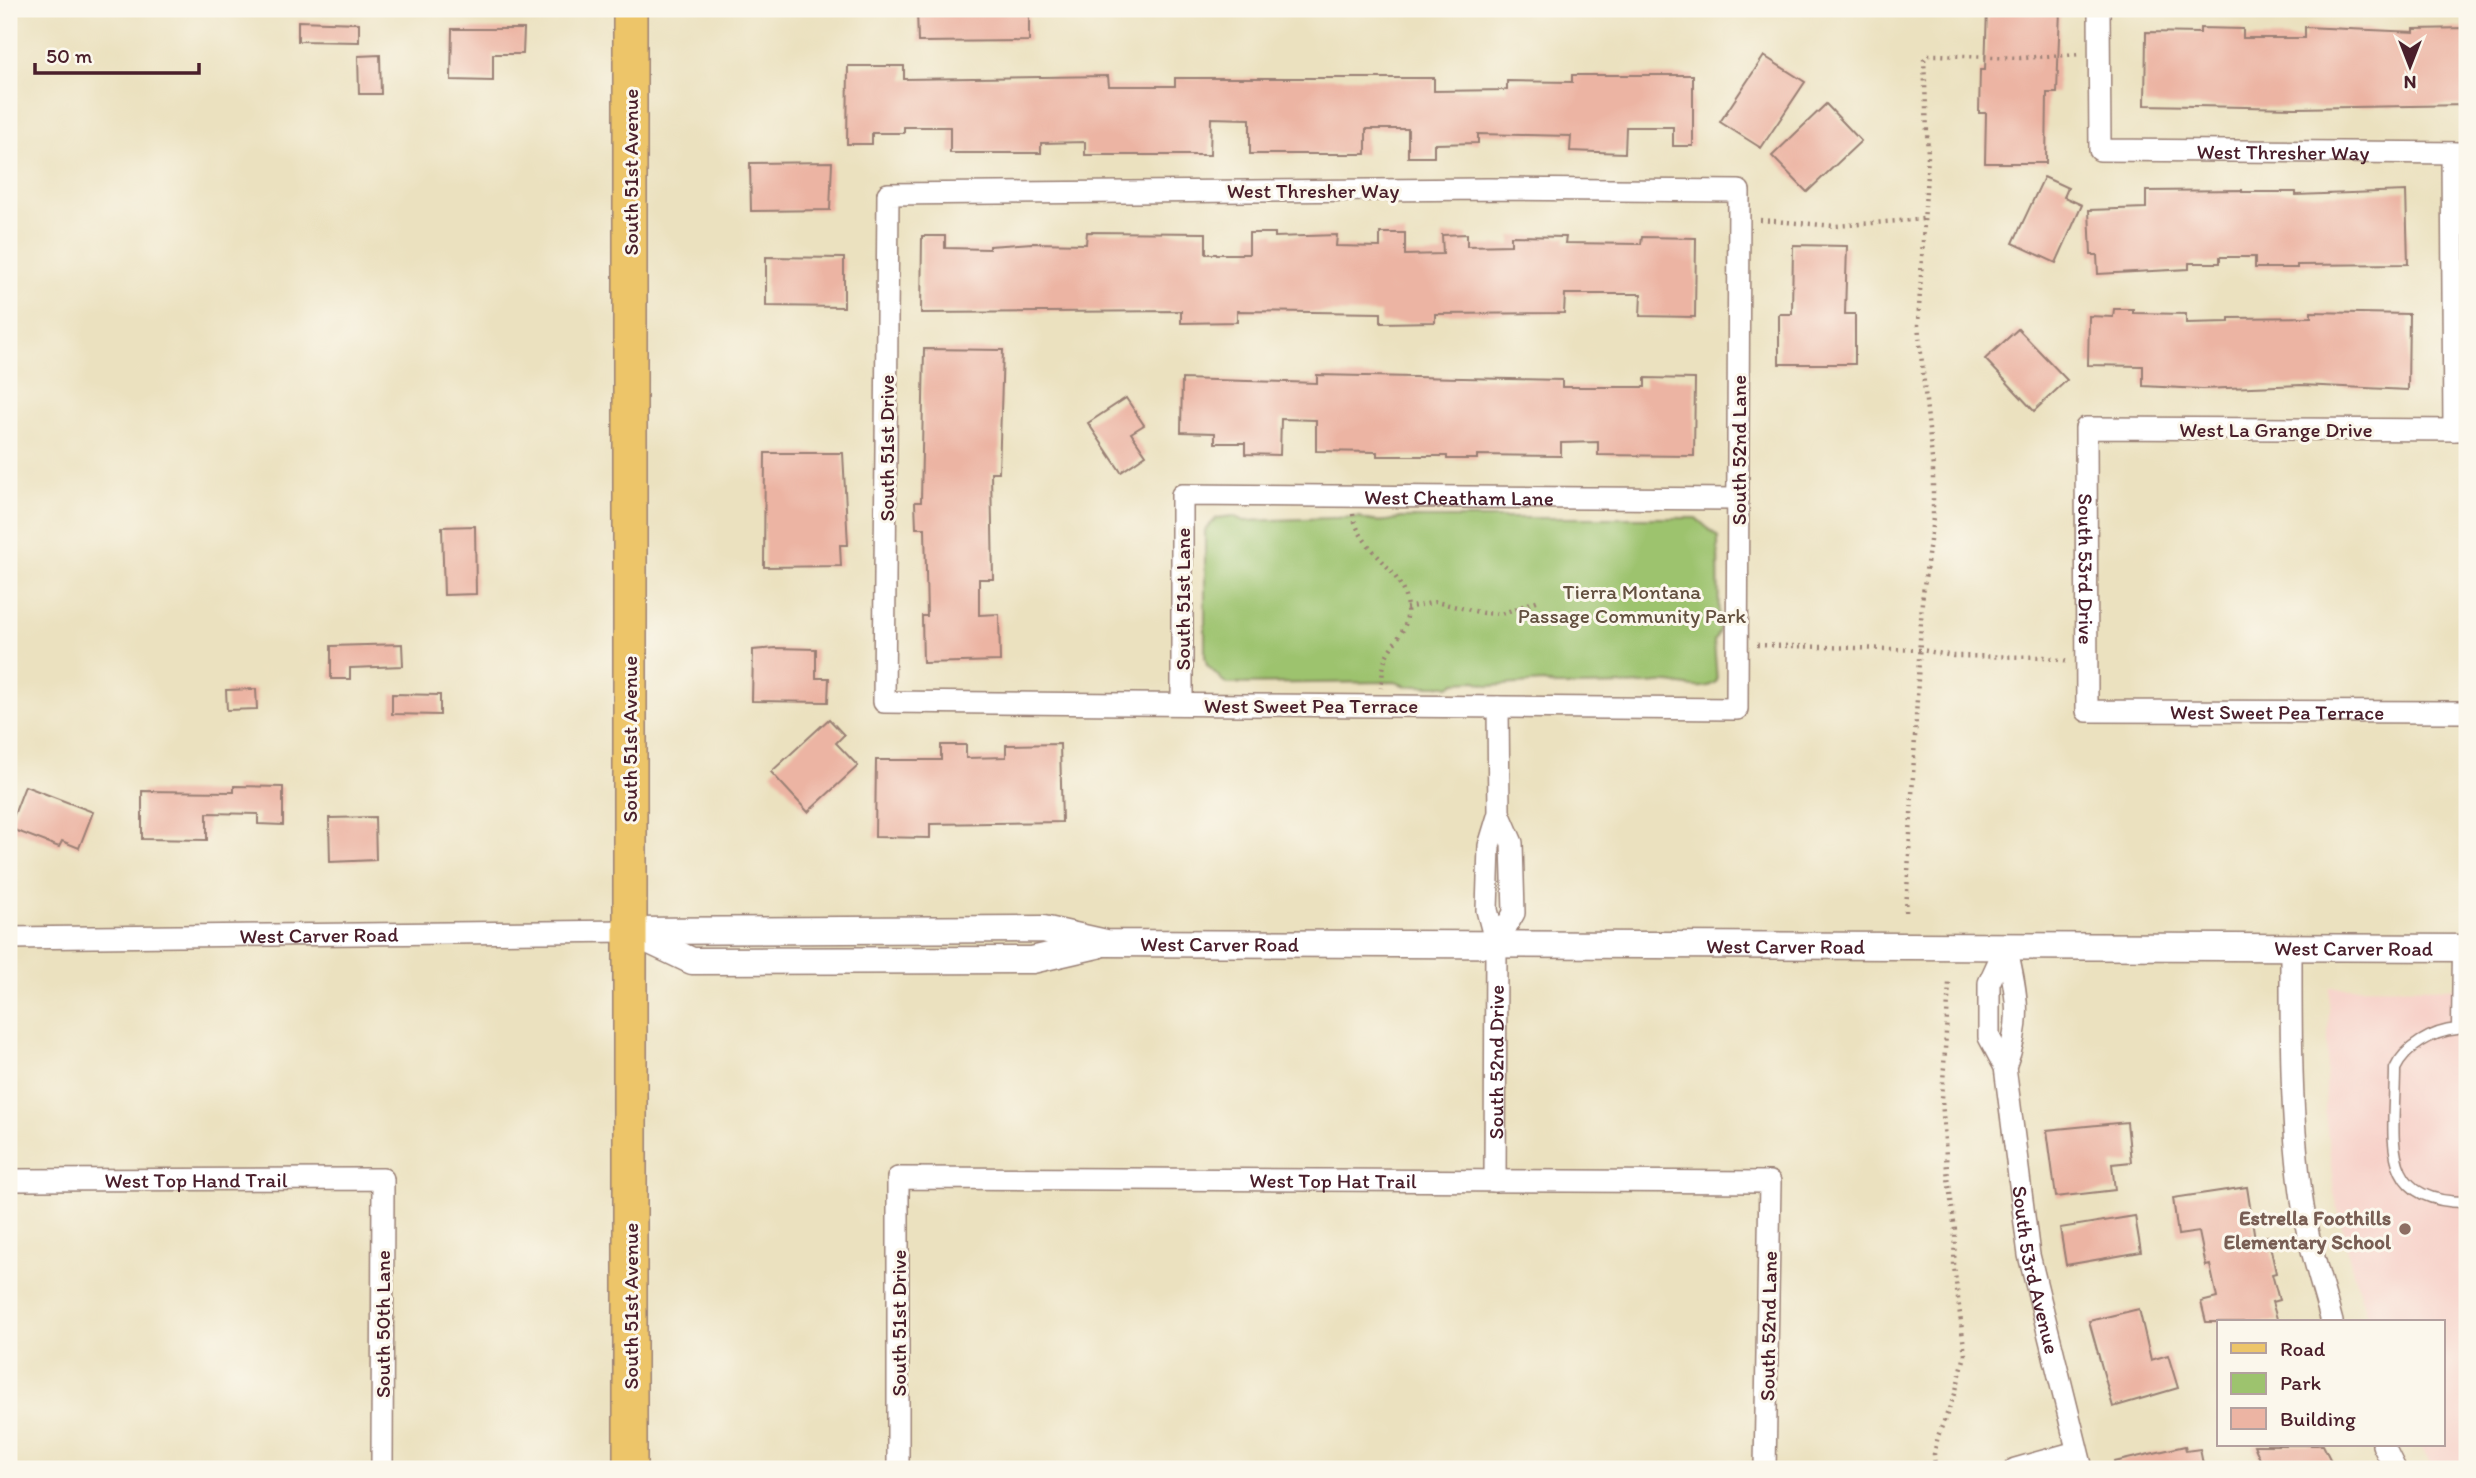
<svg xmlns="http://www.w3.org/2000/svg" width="2476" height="1478" viewBox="0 0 2476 1478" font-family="Itim,sans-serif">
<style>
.built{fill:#f7d1c9}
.green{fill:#9dc36e;stroke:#74714c;stroke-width:2}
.building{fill:#ecb4a3}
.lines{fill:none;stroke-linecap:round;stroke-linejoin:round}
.service-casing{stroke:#9a8075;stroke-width:13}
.minor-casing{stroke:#9a8075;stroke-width:24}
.tertiary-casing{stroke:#9a8075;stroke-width:29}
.primary-casing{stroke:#9a8075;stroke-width:36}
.path{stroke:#9a8075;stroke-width:4.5;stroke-dasharray:2 5;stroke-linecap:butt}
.service{stroke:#fff;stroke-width:10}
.minor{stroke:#fff;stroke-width:21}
.tertiary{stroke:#fff;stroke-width:26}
.primary{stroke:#edc569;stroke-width:33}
.education-dot{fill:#8d6e63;stroke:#fbf7ec;stroke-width:2.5}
.labels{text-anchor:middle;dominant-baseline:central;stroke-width:6;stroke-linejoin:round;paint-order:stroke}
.street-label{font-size:21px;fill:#4a1f2b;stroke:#fbf7ec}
.park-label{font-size:21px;fill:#63503f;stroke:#fbf7ec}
.education-label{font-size:21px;font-weight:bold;fill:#785e54;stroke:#fbf7ec;text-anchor:end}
</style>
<rect width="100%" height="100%" fill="#fbf7ec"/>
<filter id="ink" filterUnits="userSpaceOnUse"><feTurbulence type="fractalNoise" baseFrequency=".0143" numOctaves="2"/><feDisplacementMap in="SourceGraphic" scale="14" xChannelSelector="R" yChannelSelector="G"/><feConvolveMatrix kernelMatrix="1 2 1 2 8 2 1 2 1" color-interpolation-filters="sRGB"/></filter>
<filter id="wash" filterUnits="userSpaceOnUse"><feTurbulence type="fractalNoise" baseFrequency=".00686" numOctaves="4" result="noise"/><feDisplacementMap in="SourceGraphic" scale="28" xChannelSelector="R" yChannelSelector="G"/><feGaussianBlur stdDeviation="1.57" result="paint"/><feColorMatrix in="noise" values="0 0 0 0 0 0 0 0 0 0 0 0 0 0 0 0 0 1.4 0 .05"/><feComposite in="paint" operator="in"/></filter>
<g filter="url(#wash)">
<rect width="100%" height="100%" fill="#ebe1bf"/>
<polygon class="built" points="2330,987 2467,988 2467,1469 2433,1469 2420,1445 2443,1445 2443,1322 2369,1322 2351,1265 2334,1193 2325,1112"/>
<path class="green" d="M1233,516L1244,521L1360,517C1373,524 1387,522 1401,518H1696L1718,537L1719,631L1714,641L1717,681C1701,695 1678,681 1659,683C1625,686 1590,686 1555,686L1544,682L1489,686L1476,681L1455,682L1449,686H1407L1395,682L1226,684L1207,665L1205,656V530L1217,518Z"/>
<g id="blocks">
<g class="building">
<polygon points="917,9 1029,9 1029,41 918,42"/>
<polygon points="1987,9 2060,9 2057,93 2047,93 2046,163 1985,163 1986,113 1979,113 1980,70 1985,70"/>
<polygon points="298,21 359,23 359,42 298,41"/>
<polygon points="2305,27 2414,32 2414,29 2467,28 2467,105 2296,108 2145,105 2146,32 2200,33 2200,28 2243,29 2243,38 2305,38"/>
<polygon points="452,29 524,29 523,54 493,54 493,81 451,80"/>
<polygon points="380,55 381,94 359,94 358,56"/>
<polygon points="1764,56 1805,82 1761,148 1720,122"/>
<polygon points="848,66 904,66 904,79 1108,76 1109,86 1175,86 1175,78 1434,78 1434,91 1507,90 1507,81 1572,82 1572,75 1693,75 1693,146 1673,146 1673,127 1626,127 1625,153 1570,151 1571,136 1478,134 1478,143 1434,144 1434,157 1408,157 1408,129 1366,129 1366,154 1250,154 1250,119 1211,118 1210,155 1085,155 1085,142 1041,143 1041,153 950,153 950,127 904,127 904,133 872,133 872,144 847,144"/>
<polygon points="1826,104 1861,141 1807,192 1772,156"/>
<polygon points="832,162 830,210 751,211 750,163"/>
<polygon points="2044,177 2068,188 2064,197 2082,205 2056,263 2013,243"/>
<polygon points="2242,190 2242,192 2296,192 2296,195 2406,191 2408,264 2297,265 2297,268 2255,268 2255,257 2220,257 2220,263 2189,263 2189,269 2098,274 2097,255 2091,255 2089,210 2146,208 2146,191"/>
<polygon points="1087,232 1206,233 1206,254 1249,254 1249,233 1275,233 1275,237 1337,235 1336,246 1380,247 1380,233 1405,233 1405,255 1443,254 1442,235 1467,234 1467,246 1511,245 1511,236 1566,237 1565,243 1641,244 1642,237 1696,238 1695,317 1640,316 1641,294 1565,294 1564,313 1435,314 1435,322 1381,323 1381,313 1312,312 1237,311 1237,322 1181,323 1181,311 921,313 922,236 945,236 945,248 989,249 989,246 1032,243 1086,244"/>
<polygon points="1793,245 1847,246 1845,314 1855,314 1855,364 1779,364 1779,314 1792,314"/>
<polygon points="766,257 844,258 844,307 766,306"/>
<polygon points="2114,309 2133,309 2133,313 2186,314 2186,323 2229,322 2229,318 2311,317 2311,312 2409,314 2408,390 2301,385 2202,389 2143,386 2143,366 2088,365 2089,316 2113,317"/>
<polygon points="2018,329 2067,380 2034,411 1985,359"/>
<polygon points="924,349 1003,350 999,472 991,472 993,579 979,579 979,615 999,614 1000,661 923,663 922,616 927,616 925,528 916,528 915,502 921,502"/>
<polygon points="1317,375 1562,380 1562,387 1645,387 1645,378 1695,379 1694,456 1598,455 1598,442 1561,443 1561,456 1477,455 1477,459 1447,459 1447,456 1377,456 1377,452 1316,451 1316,420 1281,419 1280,455 1245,454 1245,443 1215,443 1215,433 1181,432 1182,379 1317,383"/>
<polygon points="1126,398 1144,425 1131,433 1146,455 1121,472 1088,423"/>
<polygon points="765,453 843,453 848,545 840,545 841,566 764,567"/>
<polygon points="475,526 476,594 444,595 442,527"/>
<polygon points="402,644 403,666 350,668 350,679 331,679 331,646"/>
<polygon points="776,648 816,649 816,678 829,678 828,702 752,701 753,650"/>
<polygon points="256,689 257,709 227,710 226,690"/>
<polygon points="392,694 440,695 440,715 392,714"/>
<polygon points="829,719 844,735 836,743 858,766 808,812 771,772"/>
<polygon points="1060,744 1062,822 930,824 930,838 875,837 876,760 941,760 941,745 966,745 966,758 1006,757 1006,745"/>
<polygon points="25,786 93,812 79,848 62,841 59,847 9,828"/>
<polygon points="234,786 283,787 283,825 258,824 258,814 207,813 207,840 142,839 142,791 234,792"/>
<polygon points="375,817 376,860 330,862 329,818"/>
<polygon points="2127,1122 2131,1162 2112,1164 2115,1190 2056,1197 2047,1130"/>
<polygon points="2247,1187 2255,1239 2268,1236 2276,1273 2272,1274 2279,1300 2272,1302 2278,1322 2206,1322 2201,1302 2217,1298 2210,1265 2206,1266 2199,1232 2178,1235 2173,1198"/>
<polygon points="2135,1216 2141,1252 2066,1265 2060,1228"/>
<polygon points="2139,1309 2151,1360 2168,1355 2178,1388 2113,1407 2089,1321"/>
<polygon points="2254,1445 2323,1445 2335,1469 2264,1469"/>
<polygon points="2185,1446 2186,1451 2200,1449 2204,1469 2115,1469 2114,1462"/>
</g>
</g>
</g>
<g filter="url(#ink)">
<use href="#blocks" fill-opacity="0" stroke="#9a8075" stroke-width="2"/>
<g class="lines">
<defs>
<path id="service" d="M2458,948L2457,1029C2433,1031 2405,1047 2395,1069C2395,1136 2376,1203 2467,1202"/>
<g id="minor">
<path id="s1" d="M2099,9L2100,150L2467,153"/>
<polyline points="2452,153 2454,430"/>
<polygon points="1488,189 1739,191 1737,709 884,702 888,194"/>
<path id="s2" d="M2467,430L2086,428L2087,711L2467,712"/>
<path id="s3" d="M1182,704V495L1738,499"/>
<path id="s4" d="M9,938L629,931"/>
<polyline points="1496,944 1514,913 1512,843 1499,813"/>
<path id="s5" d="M2006,946L1989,983V1037L2005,1067L2029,1255L2082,1469"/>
<path d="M2291,947C2291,1038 2290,1129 2305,1219C2311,1253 2323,1288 2332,1322"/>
<path d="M2005,1067C2023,1021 2017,993 2006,946"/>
<path id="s6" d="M9,1180L383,1179L382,1469"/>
<path id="s7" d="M1495,1181L1496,944L1487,910L1489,846L1499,813L1498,707"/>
<polyline points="2383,1445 2395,1469"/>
<path id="s8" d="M898,1469V1178L1770,1182L1765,1469"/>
<polyline points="2015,1469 2076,1452"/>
</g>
<g id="tertiary">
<path id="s9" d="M629,931L1043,929L1106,943L2467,948"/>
<polyline points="633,933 692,961 1032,960 1097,945"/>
</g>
<polyline id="primary" points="630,9 630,1469"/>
</defs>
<use href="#service" class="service-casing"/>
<use href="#minor" class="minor-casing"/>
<use href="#tertiary" class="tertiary-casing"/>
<use href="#primary" class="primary-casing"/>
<g class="path">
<polyline points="1760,220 1836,226 1923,219"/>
<path d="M1353,514C1359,550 1399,565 1406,601C1411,625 1400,634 1389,651C1382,662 1383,675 1381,688"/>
<polyline points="1406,608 1436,602 1483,613 1501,614 1539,600"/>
<polyline points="1757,645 1922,650 1953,656 2044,657 2069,662"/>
<polyline points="1906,912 1922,601 1933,518 1933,468 1918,325 1928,156 1924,60 1928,55 1938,55 2021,58 2081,54"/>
<polyline points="1935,1469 1934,1454 1938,1436 1955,1394 1965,1355 1954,1266 1955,1230 1947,1170 1942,1099 1949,983"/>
</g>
<use href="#service" class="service"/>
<use href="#minor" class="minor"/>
<use href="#tertiary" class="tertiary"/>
<use href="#primary" class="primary"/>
</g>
</g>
<circle class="education-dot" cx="2405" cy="1229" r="7"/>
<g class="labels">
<g class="street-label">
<text stroke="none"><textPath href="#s1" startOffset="324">West Thresher Way</textPath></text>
<text transform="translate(630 172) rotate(-90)">South 51st Avenue</text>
<text x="1313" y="190">West Thresher Way</text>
<text x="2276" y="429">West La Grange Drive</text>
<text transform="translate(886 448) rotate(-90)">South 51st Drive</text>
<text transform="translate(1738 450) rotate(-90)">South 52nd Lane</text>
<text stroke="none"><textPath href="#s3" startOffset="486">West Cheatham Lane</textPath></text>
<text stroke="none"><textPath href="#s2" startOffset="522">South 53rd Drive</textPath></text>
<text transform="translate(1182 599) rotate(-90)">South 51st Lane</text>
<text x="1311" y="705">West Sweet Pea Terrace</text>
<text stroke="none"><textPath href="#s2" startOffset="854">West Sweet Pea Terrace</textPath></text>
<text transform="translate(629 739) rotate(-90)">South 51st Avenue</text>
<text stroke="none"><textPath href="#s4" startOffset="310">West Carver Road</textPath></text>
<text stroke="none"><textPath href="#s9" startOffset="592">West Carver Road</textPath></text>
<text stroke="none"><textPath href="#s9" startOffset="1158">West Carver Road</textPath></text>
<text stroke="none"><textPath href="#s9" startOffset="1726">West Carver Road</textPath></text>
<text stroke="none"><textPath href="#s7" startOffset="119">South 52nd Drive</textPath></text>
<text stroke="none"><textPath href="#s6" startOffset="187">West Top Hand Trail</textPath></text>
<text stroke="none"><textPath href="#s8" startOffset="726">West Top Hat Trail</textPath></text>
<text stroke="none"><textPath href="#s5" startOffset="334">South 53rd Avenue</textPath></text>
<text transform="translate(630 1306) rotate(-90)">South 51st Avenue</text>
<text transform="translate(898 1323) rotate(-90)">South 51st Drive</text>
<text transform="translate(382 1324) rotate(-90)">South 50th Lane</text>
<text transform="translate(1768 1326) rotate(-89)">South 52nd Lane</text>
</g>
<g class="park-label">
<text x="1632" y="591">Tierra Montana<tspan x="1632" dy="24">Passage Community Park</tspan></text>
</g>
<g class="education-label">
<text x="2391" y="1217">Estrella Foothills<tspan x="2391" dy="24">Elementary School</tspan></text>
</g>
</g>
<rect width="2476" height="1478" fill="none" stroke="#fbf7ec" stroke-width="35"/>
<rect x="2217" y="1320" width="228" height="126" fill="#fbf7ec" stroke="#b4a19f" stroke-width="2"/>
<rect x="2231" y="1343" width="35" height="10" fill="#edc569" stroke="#b4a19f" stroke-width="2"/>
<text x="2280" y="1356" font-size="21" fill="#4a1f2b">Road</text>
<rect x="2231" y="1373" width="35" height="21" fill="#9dc36e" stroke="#b4a19f" stroke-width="2"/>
<text x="2280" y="1390" font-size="21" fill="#4a1f2b">Park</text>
<rect x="2231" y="1408" width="35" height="21" fill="#ecb4a3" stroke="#b4a19f" stroke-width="2"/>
<text x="2280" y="1426" font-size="21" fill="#4a1f2b">Building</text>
<g transform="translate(2410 66) rotate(180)" stroke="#fbf7ec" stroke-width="5" paint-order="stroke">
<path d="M0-5L12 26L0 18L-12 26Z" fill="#4a1f2b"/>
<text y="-10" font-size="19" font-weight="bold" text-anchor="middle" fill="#4a1f2b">N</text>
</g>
<path d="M35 63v10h164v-10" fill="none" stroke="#4a1f2b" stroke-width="3.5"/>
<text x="46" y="63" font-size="21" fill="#4a1f2b" stroke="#fbf7ec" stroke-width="5" paint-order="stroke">50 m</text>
</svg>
